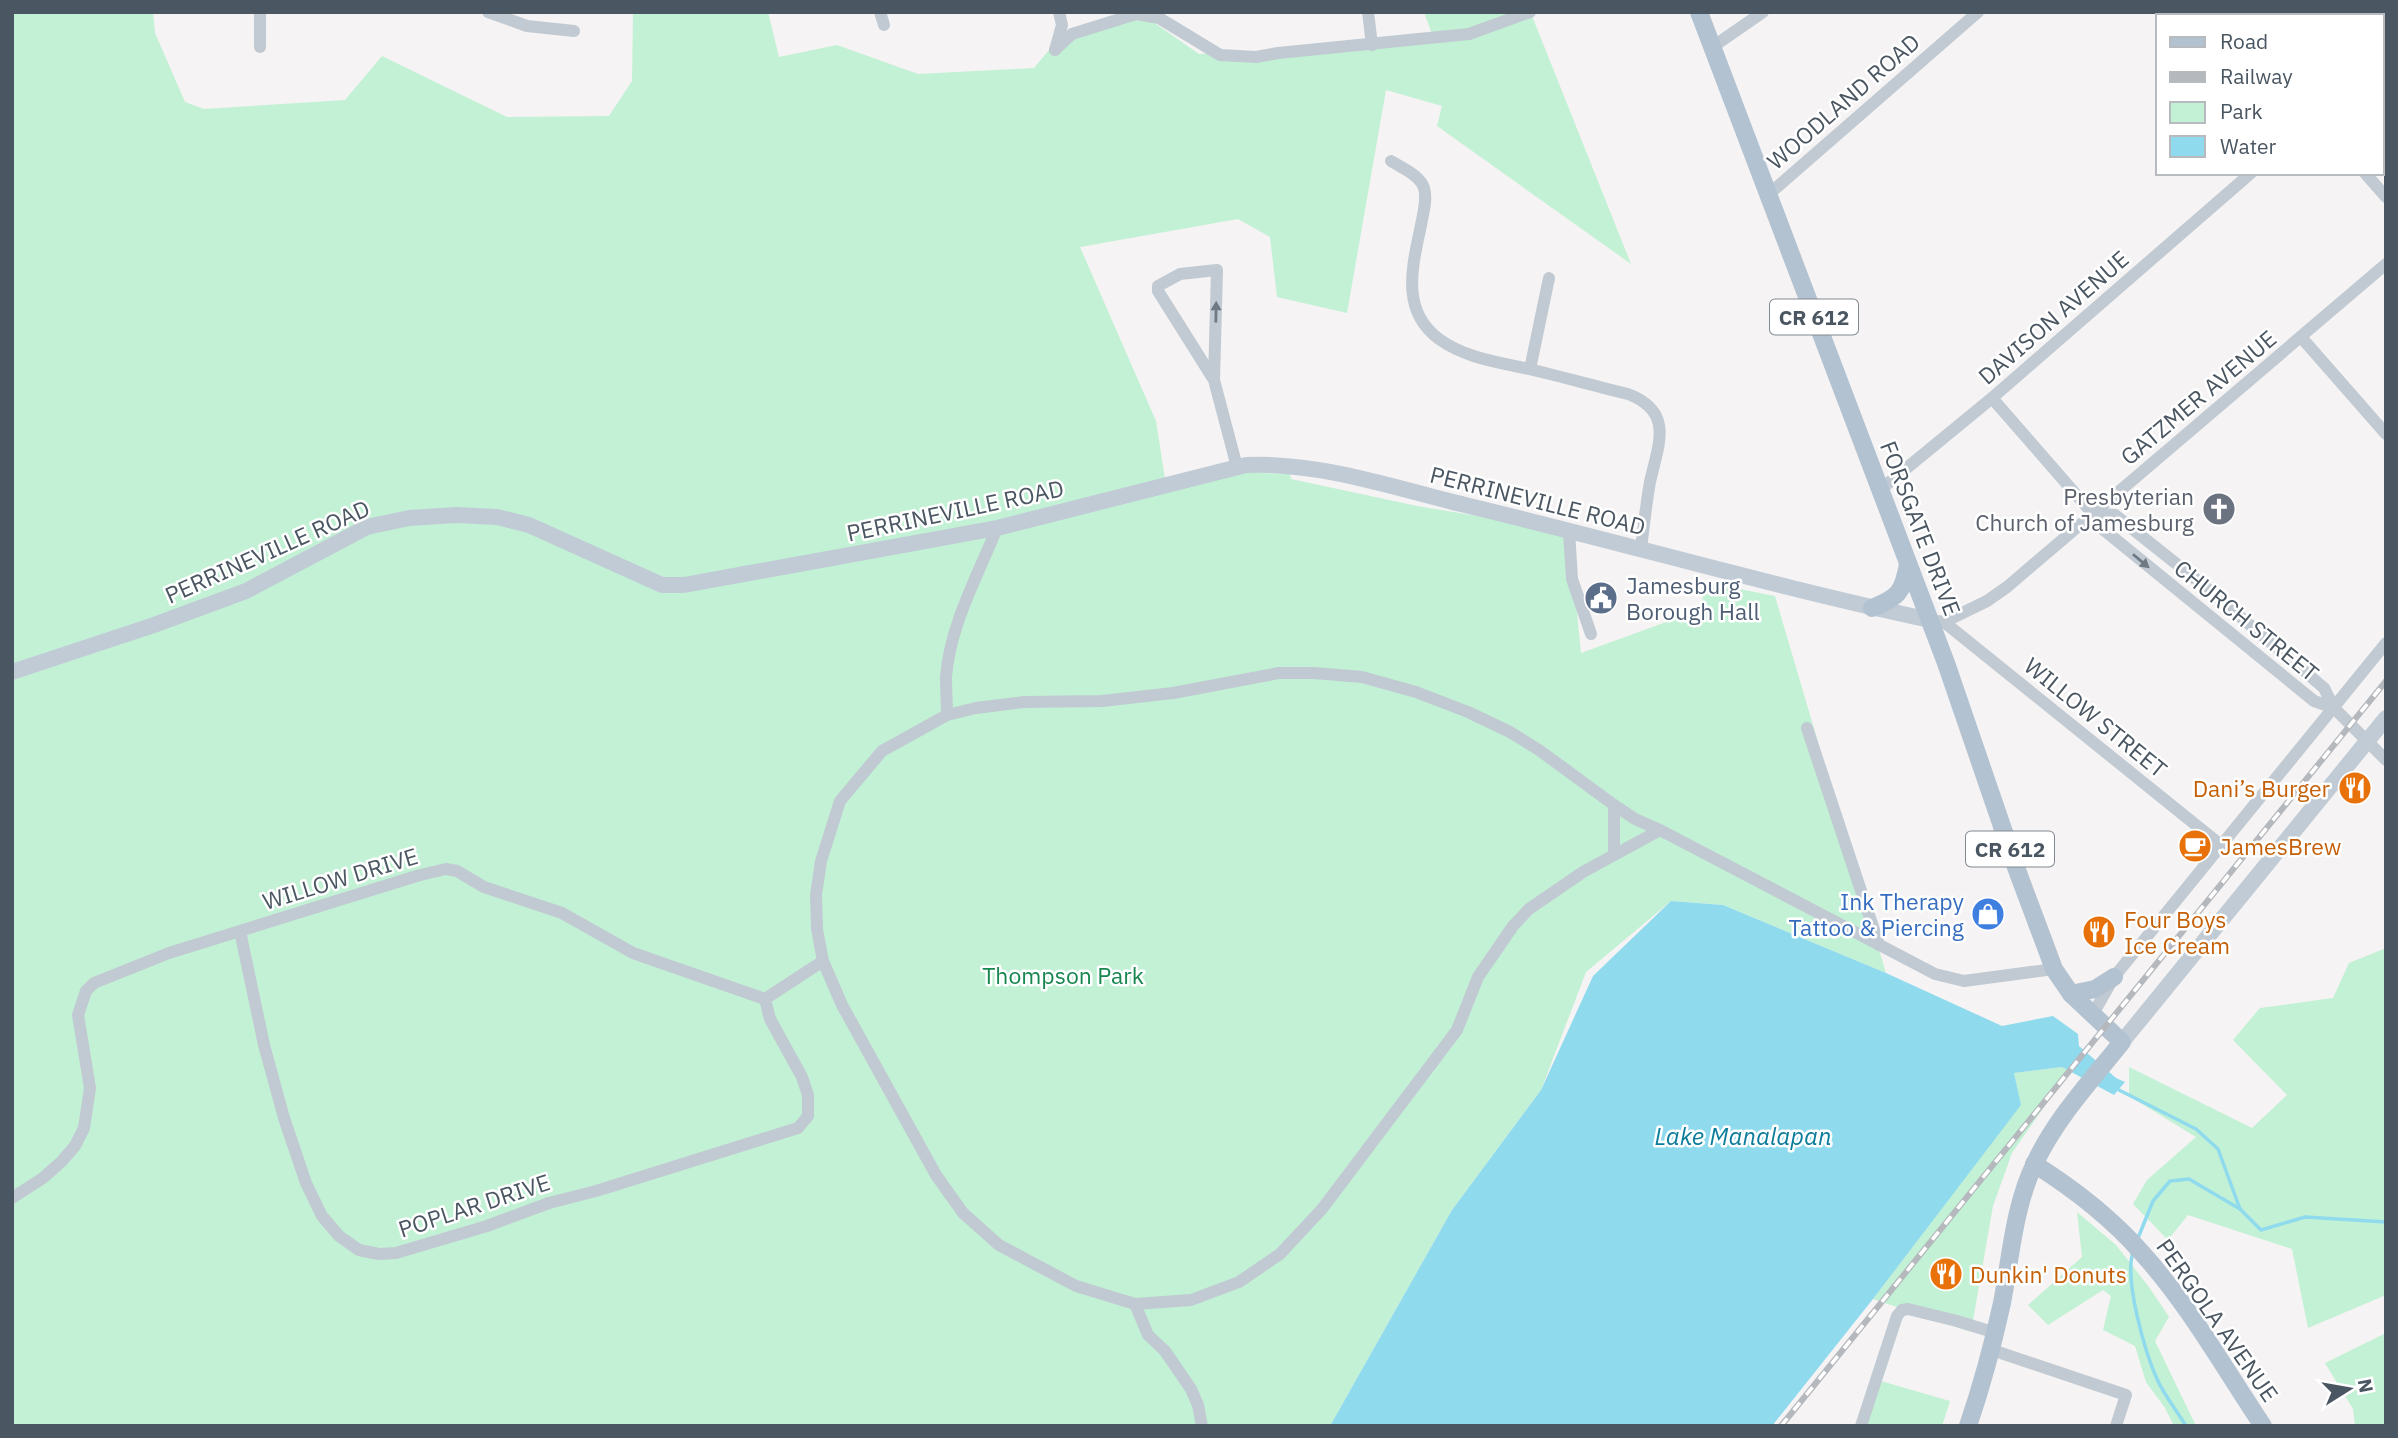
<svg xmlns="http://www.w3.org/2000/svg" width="2398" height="1438" viewBox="0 0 2398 1438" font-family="'IBM Plex Sans',sans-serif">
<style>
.green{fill:#c3f1d5}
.water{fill:#90daee}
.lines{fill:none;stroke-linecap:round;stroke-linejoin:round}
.stream{stroke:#90daee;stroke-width:3.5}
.street{stroke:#c1cad2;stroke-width:12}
.secondary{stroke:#c1cbd6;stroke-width:16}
.primary{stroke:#b3c2d1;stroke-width:18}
.rail-casing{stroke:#b5b8bd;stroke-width:6}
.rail{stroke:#fff;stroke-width:3.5;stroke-dasharray:10;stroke-linecap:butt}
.oneway{fill:#6e7983}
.labels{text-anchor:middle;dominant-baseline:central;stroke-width:5;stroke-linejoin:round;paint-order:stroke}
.shield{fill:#fff;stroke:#808990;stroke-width:2}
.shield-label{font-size:21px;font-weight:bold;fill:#4a5661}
.street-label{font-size:23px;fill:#4a5661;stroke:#fff}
.worship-label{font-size:23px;fill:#5b616d;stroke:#fff;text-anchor:end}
.service-label{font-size:23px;fill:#4e5e75;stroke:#fff;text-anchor:start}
.food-label{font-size:23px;fill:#c56008;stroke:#fff;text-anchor:start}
.shop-label{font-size:23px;fill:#366cbe;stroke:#fff;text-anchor:end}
.park-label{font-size:23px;fill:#17864f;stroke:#fff}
.water-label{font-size:24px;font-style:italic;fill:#0c7c9b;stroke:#fff}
</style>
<rect width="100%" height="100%" fill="#f5f3f3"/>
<g class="green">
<polygon points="12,12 153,12 155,33 185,102 204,109 345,100 382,56 507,117 609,116 632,81 633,12 768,12 779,57 837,45 918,74 1034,68 1059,38 1127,19 1153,22 1199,54 1435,42 1424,12 1539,12 1532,16 1631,264 1437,126 1442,106 1386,90 1347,313 1277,297 1270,237 1238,219 1080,247 1156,421 1166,485 1237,467 1264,473 1290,474 1291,479 1417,506 1569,531 1581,653 1702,609 1704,582 1775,596 1886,973 1723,905 1671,901 1586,972 1541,1090 1452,1210 1330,1426 12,1426"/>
<polygon points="2386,948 2386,1295 2308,1328 2292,1249 2188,1215 2168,1240 2133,1204 2147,1180 2196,1137 2129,1096 2129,1067 2252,1128 2287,1095 2233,1040 2260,1008 2333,998 2349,963"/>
<polygon points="2062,1067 2069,1071 2012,1153 1993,1206 1971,1332 1873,1299 2020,1105 2014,1073"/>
<polygon points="2077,1212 2116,1245 2149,1287 2169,1317 2155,1341 2196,1426 2174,1426 2165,1408 2146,1382 2135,1346 2103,1330 2111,1296 2103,1290 2048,1325 2028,1305 2082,1257"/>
<polygon points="2386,1333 2386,1426 2355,1426 2353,1409 2325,1363"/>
<polygon points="1874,1379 1950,1401 1942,1426 1860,1426"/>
</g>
<polygon class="water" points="1671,901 1723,905 1886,973 2002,1026 2053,1016 2078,1034 2079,1046 2116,1078 2125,1082 2114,1095 2062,1067 2014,1073 2021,1105 1873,1299 1772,1426 1330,1426 1452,1210 1541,1090 1593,976"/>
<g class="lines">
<g class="stream">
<polyline points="2119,1090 2196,1129 2218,1149 2240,1209 2261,1230 2305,1217 2386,1222"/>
<polyline points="2138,1238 2153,1201 2170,1181 2189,1179 2240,1209"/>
<path d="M2133,1252C2124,1280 2145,1352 2157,1379C2164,1395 2177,1411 2186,1426"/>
</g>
<g class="street">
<polyline points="260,12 260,47"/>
<polyline points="488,12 527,26 574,31"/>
<polyline points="880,12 884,25"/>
<polyline points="1368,12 1372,45"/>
<polyline points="2225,12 2228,16"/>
<polyline points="1711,48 1763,12"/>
<polyline points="1055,50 1072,34 1136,14 1159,18 1220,55 1256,57 1278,53 1469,34 1530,12"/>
<polyline points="1055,50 1062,25 1059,12"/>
<polyline points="2382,60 2386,56"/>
<path d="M1391,161C1402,168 1420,175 1424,188C1427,198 1424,210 1422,220C1414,261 1398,309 1439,339C1465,358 1498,362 1529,369C1563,377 1595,386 1628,394C1675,412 1658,445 1650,482C1646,504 1644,526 1641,548"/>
<polyline points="2365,173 2386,197"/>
<polyline points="1768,195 1978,12"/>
<polyline points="2301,337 2386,434"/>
<polyline points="1530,369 1549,278"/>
<polyline points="1214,380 1158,291 1158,286 1180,274 1217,270 1214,380 1237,467"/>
<polyline points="1992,398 2093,514 2104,530 2314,701 2334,708"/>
<polyline points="1880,490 1992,398 2251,173"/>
<polyline points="2093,514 2115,515 2203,585 2324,688 2334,708 2386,760"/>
<polyline points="1569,531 1572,579 1591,634"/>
<polyline points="1930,620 1944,622 1987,601 2007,587 2386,264"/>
<polyline points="1944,622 2222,846"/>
<path d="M947,715C947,702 946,689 946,677C950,625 978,575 997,528"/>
<polyline points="1807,728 1879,945"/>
<polyline points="1660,830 1583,872 1529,909 1513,926 1478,977 1457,1030 1322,1209 1280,1254 1239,1282 1191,1300 1135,1304 1076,1286 999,1245 963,1213 936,1175 842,1005 823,961 817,929 816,895 821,861 840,801 882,751 947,715 976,708 1024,702 1102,701 1173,693 1279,673 1314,673 1362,677 1416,692 1468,712 1510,732 1539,750 1614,805 1635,819 1660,830 1935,974 1964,981 2054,969"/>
<polyline points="1614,854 1614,805"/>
<polyline points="240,931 264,1045 284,1118 306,1183 322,1216 339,1236 359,1250 379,1254 396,1253 487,1226 549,1203 596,1191 798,1128 808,1116 808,1095 802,1077 770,1019 765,999"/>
<polyline points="2093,1014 2114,977 2386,643"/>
<polyline points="12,1198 43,1178 61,1162 75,1146 84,1128 90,1088 78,1015 86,991 94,983 169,953 420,875 446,869 457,871 484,887 562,913 633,953 765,999 823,961"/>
<polyline points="1135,1304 1148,1335 1165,1351 1191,1389 1198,1405 1202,1426"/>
<polyline points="1992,1350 2126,1395 2116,1426"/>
<polyline points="1861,1426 1897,1316 1902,1310 1908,1309 1957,1321 1996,1333"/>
</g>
<g class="secondary">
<path d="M12,672L154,625L246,591L367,527L409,518L456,515L497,517L529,525L662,585H684L997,528L1246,465C1320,462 1394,488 1465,505C1621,542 1774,587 1930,620"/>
<polyline points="2122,1042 2386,718"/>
</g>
<g class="primary">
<path d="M1699,12L1946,663L2017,870L2054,969L2071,994L2122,1042C2091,1081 2056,1118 2035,1163C2014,1206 2011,1256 2002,1303C1993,1344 1982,1385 1968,1426"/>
<path d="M1872,608C1899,597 1903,592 1908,564"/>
<polyline points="2071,994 2095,989 2114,977"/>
<path d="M2034,1164C2074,1189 2111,1218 2142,1253C2189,1305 2224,1368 2263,1426"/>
</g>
<defs>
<polyline id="rail" points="1781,1426 2386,681"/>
</defs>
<use href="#rail" class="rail-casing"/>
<use href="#rail" class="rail"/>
</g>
<defs><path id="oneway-solid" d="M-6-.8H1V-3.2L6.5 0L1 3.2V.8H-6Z" transform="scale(1.75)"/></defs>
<g class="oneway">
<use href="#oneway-solid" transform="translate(1216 312) rotate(-89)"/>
<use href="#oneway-solid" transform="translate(2141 561) rotate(40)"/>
</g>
<defs>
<symbol id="church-disc" viewBox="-11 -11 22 22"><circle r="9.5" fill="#6b7280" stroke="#fff"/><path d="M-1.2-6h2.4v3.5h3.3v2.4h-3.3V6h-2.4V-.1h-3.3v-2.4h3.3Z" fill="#fff"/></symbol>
<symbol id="civic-disc" viewBox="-11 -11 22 22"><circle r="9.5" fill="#5c6f8a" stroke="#fff"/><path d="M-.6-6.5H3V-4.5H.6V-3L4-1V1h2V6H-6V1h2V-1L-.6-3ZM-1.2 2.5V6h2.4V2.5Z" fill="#fff"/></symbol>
<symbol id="restaurant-disc" viewBox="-11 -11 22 22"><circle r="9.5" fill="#e8710a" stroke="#fff"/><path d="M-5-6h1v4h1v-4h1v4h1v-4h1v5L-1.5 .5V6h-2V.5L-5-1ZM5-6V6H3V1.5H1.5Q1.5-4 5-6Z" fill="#fff"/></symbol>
<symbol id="cafe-disc" viewBox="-11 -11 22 22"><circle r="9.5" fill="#e8710a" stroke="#fff"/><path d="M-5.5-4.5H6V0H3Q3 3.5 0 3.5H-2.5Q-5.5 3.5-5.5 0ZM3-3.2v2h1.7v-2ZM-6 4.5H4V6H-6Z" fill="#fff"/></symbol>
<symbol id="shop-disc" viewBox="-11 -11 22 22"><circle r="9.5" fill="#3f7fe0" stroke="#fff"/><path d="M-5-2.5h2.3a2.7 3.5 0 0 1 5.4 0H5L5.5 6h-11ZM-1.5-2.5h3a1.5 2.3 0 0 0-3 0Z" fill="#fff"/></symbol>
</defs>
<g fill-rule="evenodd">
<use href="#church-disc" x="2200" y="490" width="38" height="38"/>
<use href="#civic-disc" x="1582" y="579" width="38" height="38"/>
<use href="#restaurant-disc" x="2336" y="769" width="38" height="38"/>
<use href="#cafe-disc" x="2176" y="827" width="38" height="38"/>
<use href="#shop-disc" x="1969" y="895" width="38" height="38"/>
<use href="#restaurant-disc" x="2080" y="913" width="38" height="38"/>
<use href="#restaurant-disc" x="1927" y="1255" width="38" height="38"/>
</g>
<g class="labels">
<g class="shield">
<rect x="1770" y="299.5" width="88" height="35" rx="5"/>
<rect x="1966" y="831.5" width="88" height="35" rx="5"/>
</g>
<g class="shield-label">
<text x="1814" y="317">CR 612</text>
<text x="2010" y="849">CR 612</text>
</g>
<g class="street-label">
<text transform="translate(1843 101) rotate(-41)">WOODLAND ROAD</text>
<text transform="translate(2053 317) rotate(-41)">DAVISON AVENUE</text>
<text transform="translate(2198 397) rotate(-40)">GATZMER AVENUE</text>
<text transform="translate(1538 500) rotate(14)">PERRINEVILLE ROAD</text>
<text transform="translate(955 510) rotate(-12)">PERRINEVILLE ROAD</text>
<text transform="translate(1921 528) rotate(69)">FORSGATE DRIVE</text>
<text transform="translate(267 551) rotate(-24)">PERRINEVILLE ROAD</text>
<text transform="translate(2247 620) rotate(39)">CHURCH STREET</text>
<text transform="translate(2096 717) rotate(39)">WILLOW STREET</text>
<text transform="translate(340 878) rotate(-17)">WILLOW DRIVE</text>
<text transform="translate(474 1205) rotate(-18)">POPLAR DRIVE</text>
<text transform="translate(2218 1320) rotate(55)">PERGOLA AVENUE</text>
</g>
<g class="worship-label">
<text x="2194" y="496">Presbyterian<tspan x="2194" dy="26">Church of Jamesburg</tspan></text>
</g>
<g class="service-label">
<text x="1626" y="585">Jamesburg<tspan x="1626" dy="26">Borough Hall</tspan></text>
</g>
<g class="food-label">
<text x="2330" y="788" text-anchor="end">Dani’s Burger</text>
<text x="2220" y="846">JamesBrew</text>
<text x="2124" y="919">Four Boys<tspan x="2124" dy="26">Ice Cream</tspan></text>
<text x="1970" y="1274">Dunkin' Donuts</text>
</g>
<g class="shop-label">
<text x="1964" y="901">Ink Therapy<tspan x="1964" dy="26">Tattoo &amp; Piercing</tspan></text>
</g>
<g class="park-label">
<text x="1063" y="975">Thompson Park</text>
</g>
<g class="water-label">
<text x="1743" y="1136">Lake Manalapan</text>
</g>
</g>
<rect width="2398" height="1438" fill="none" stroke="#4a5661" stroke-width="28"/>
<rect x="2156" y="14" width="228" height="161" fill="#ffffff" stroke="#b7bbc0" stroke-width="2"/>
<rect x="2170" y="37" width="35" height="10" fill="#b3c2d1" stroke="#b7bbc0" stroke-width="2"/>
<text x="2220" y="49" font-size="21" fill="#4a5661">Road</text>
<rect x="2170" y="72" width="35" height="10" fill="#b5b8bd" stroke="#b7bbc0" stroke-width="2"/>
<text x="2220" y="84" font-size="21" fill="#4a5661">Railway</text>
<rect x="2170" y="102" width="35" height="21" fill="#c3f1d5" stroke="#b7bbc0" stroke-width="2"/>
<text x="2220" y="119" font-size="21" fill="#4a5661">Park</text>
<rect x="2170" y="136" width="35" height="21" fill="#90daee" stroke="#b7bbc0" stroke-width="2"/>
<text x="2220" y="154" font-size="21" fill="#4a5661">Water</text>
<g transform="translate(2349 1389) rotate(79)" stroke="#ffffff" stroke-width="5" paint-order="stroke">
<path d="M0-5L12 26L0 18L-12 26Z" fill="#4a5661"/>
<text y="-10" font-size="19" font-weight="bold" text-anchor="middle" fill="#4a5661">N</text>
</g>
</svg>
